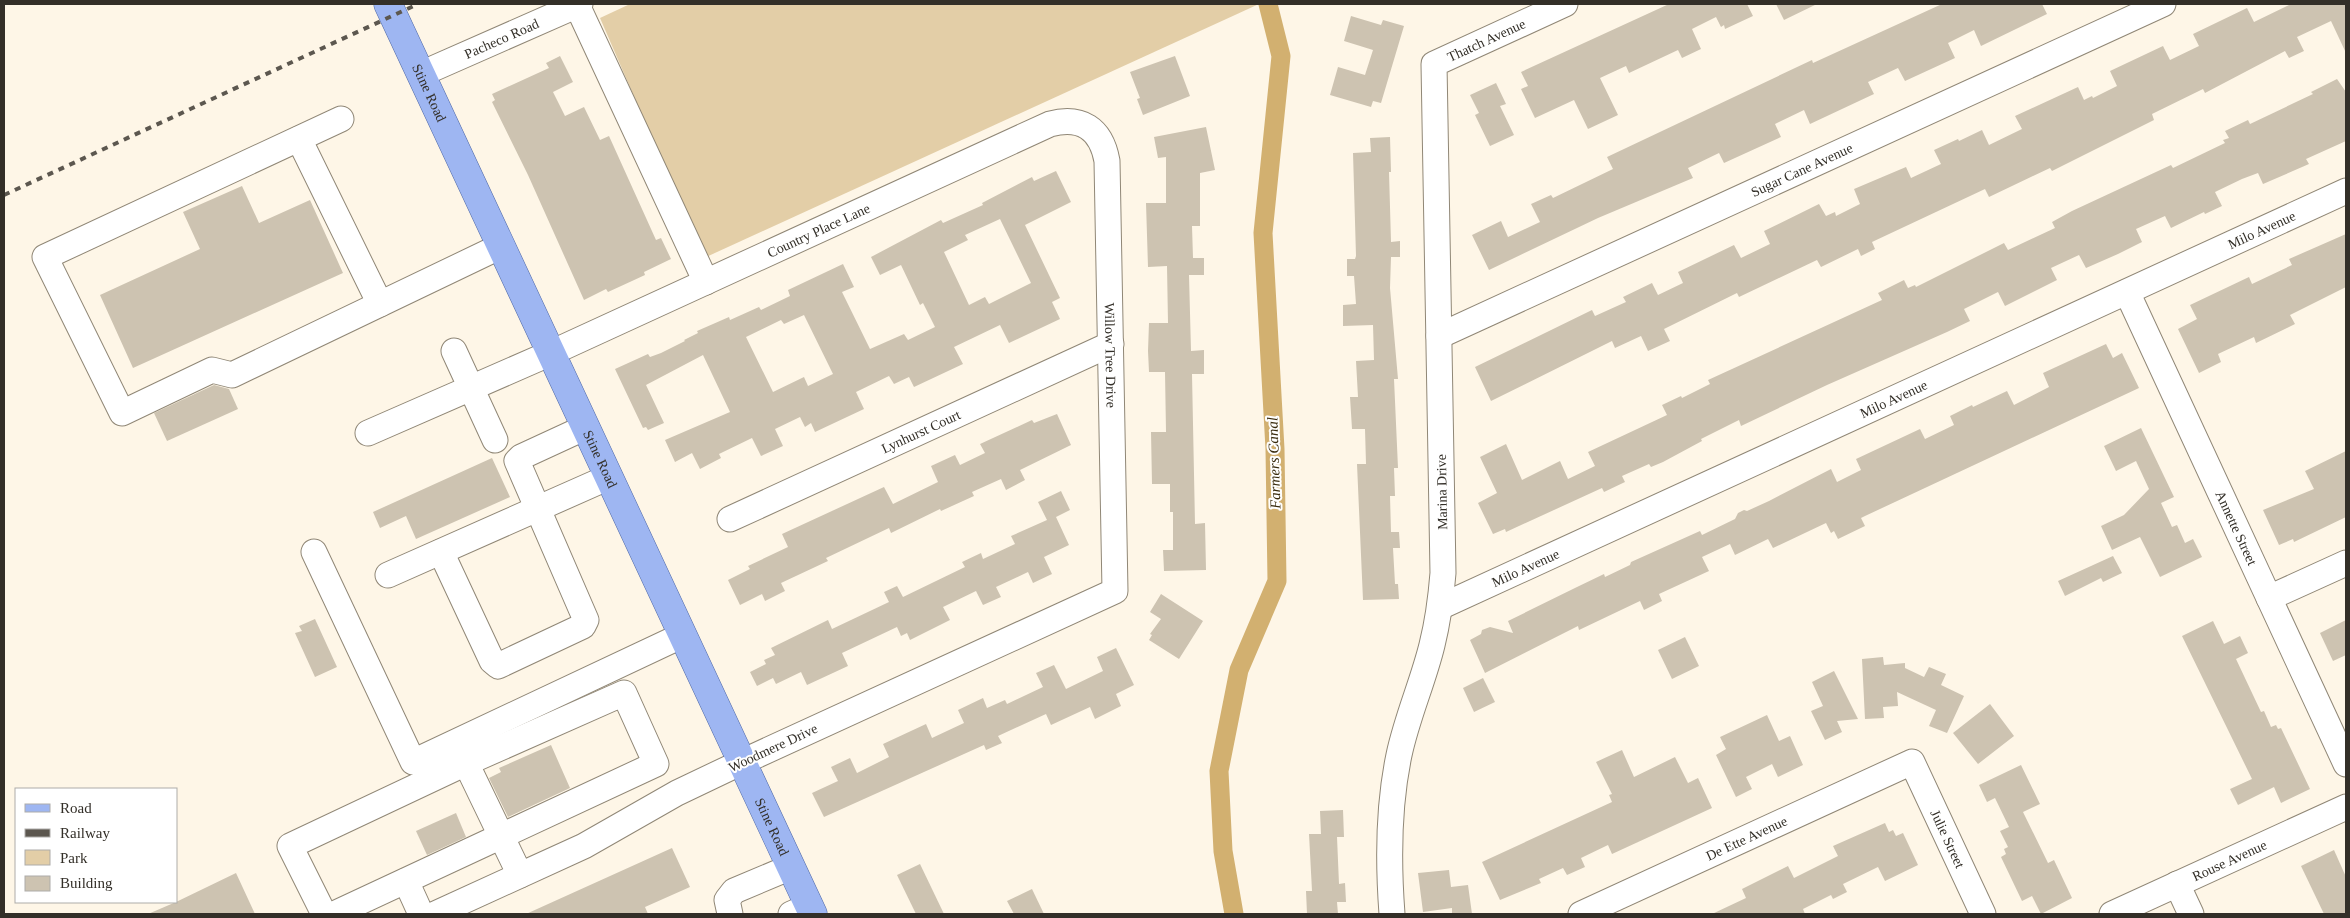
<svg xmlns="http://www.w3.org/2000/svg" width="2350" height="918" viewBox="0 0 2350 918" font-family="'Times New Roman',serif">
<style>
.green{fill:#e3cea7}
.lines{fill:none;stroke-linecap:round;stroke-linejoin:round}
.canal{stroke:#d2b070;stroke-width:19}
.building{fill:#cdc3b1;fill-rule:evenodd}
.minor-casing{stroke:#908776;stroke-width:27}
.major-casing{stroke:#4f68a5;stroke-width:29}
.minor{stroke:#fff;stroke-width:25}
.major{stroke:#9eb6f2;stroke-width:28}
.rail{stroke:#5c574f;stroke-width:4;stroke-dasharray:6 6;stroke-linecap:butt}
.labels{text-anchor:middle;dominant-baseline:central;stroke-width:4;stroke-linejoin:round;paint-order:stroke}
.street-label{font-size:14px;fill:#332f28;stroke:#fff}
.water-label{font-size:15px;font-style:italic;fill:#392b0d;stroke:#fff}
</style>
<rect width="100%" height="100%" fill="#fef6e7"/>
<polygon class="green" points="630,4 1259,4 704,258 600,18"/>
<g class="lines">
<polyline class="canal" points="1234,914 1223,851 1219,771 1239,670 1277,581 1275,449 1263,233 1281,56 1268,4"/>
</g>
<g class="building">
<polygon points="1669,4 1747,4 1753,16 1725,29 1724,25 1721,27 1716,17 1692,29 1701,49 1682,58 1678,50 1629,73 1626,66 1600,78 1618,115 1588,129 1574,100 1535,118 1521,89 1528,86 1521,72"/>
<polygon points="1776,4 1817,4 1784,20"/>
<polygon points="1942,4 2042,4 2047,14 1981,46 1974,30 1948,43 1955,58 1905,81 1898,68 1868,82 1874,94 1810,124 1804,110 1775,124 1781,137 1724,163 1719,153 1688,168 1693,178 1598,218 1489,270 1472,235 1501,221 1508,237 1540,222 1531,204 1551,195 1553,198 1613,169 1607,157 1812,60 1813,63"/>
<polygon points="2291,4 2346,4 2346,53 2331,21 2297,37 2304,51 2289,58 2285,51 2205,93 2203,89 2152,114 2154,120 2052,171 2050,168 1989,197 1985,189 1872,242 1875,249 1861,256 1858,249 1821,267 1817,260 1739,297 1737,293 1664,329 1670,341 1648,351 1641,336 1615,348 1612,341 1491,401 1475,367 1592,310 1595,316 1626,302 1623,297 1652,283 1658,295 1683,283 1678,272 1734,245 1741,258 1770,244 1764,231 1819,204 1826,216 1835,212 1836,216 1860,204 1854,189 1906,167 1911,178 1941,164 1934,150 1958,139 1959,141 1982,130 1989,145 2022,129 2015,116 2039,105 2078,87 2084,100 2092,96 2093,98 2117,86 2110,71 2163,46 2170,60 2199,46 2193,34 2247,8 2254,22"/>
<polygon points="1351,16 1381,25 1383,20 1404,26 1381,103 1373,101 1371,107 1330,95 1338,67 1365,75 1373,50 1344,41"/>
<polygon points="560,56 573,82 553,92 565,116 584,107 600,140 609,136 656,240 661,238 671,259 644,272 645,275 632,281 608,292 606,289 584,300 528,175 492,102 495,100 492,94 549,68 546,63"/>
<polygon points="1175,56 1190,96 1143,115 1137,99 1140,98 1130,72"/>
<polygon points="2337,79 2346,92 2346,141 2306,159 2309,164 2263,184 2258,173 2242,179 2215,192 2222,206 2205,214 2204,212 2171,228 2165,216 2136,229 2142,242 2118,254 2086,268 2079,255 2051,268 2057,280 2005,306 1998,292 1964,309 1970,321 1947,332 1827,385 1741,426 1739,420 1701,439 1702,441 1663,462 1651,467 1649,464 1622,476 1625,482 1604,492 1602,488 1506,532 1505,529 1493,534 1478,503 1497,493 1480,457 1506,444 1522,480 1560,461 1568,479 1595,466 1588,452 1667,415 1662,405 1681,396 1682,398 1710,384 1708,380 1882,300 1878,293 1904,280 1908,288 1915,285 1916,287 2004,243 2008,250 2055,228 2052,222 2072,211 2171,165 2173,168 2225,143 2223,140 2229,138 2225,131 2248,120 2250,124 2313,94 2311,92"/>
<polygon points="1496,83 1506,104 1500,106 1514,135 1490,146 1475,115 1479,113 1470,95"/>
<polygon points="1206,127 1215,170 1200,173 1200,226 1192,226 1193,258 1204,258 1204,275 1189,275 1191,351 1204,350 1204,374 1192,374 1195,524 1205,523 1206,570 1164,571 1163,550 1173,550 1173,512 1170,512 1170,484 1152,484 1151,432 1166,432 1165,372 1149,372 1148,351 1149,323 1168,323 1167,266 1148,267 1146,203 1166,203 1166,157 1158,158 1154,137"/>
<polygon points="1390,137 1391,172 1389,172 1391,242 1400,241 1400,257 1391,257 1390,288 1398,379 1394,379 1398,468 1394,468 1395,496 1390,496 1391,532 1399,532 1400,548 1393,548 1395,584 1398,584 1399,599 1363,600 1357,464 1366,464 1365,429 1352,429 1350,397 1358,397 1356,361 1374,360 1373,325 1343,326 1343,305 1356,304 1354,276 1347,276 1347,259 1355,259 1356,256 1353,153 1371,152 1370,138"/>
<path d="M1056,171L1071,202L1025,225L1060,298L1052,302L1060,319L1009,343L1000,325L954,347L963,364L914,387L909,377L894,384L889,376L856,392L864,409L815,432L811,423L805,427L800,417L775,429L783,446L761,456L752,438L719,454L721,458L700,469L692,453L675,462L665,440L730,412L703,355L646,385L664,423L648,430L646,427L643,428L615,369L648,354L650,357L661,353L685,341L684,340L698,333L697,331L729,317L730,320L759,307L761,310L790,296L788,290L843,264L854,287L842,292L870,349L904,334L908,340L935,327L923,303L920,305L901,265L880,275L871,257L941,220L943,223L983,205L982,203L1032,177L1034,181ZM1000,219L1031,283L989,304L985,297L969,305L944,252L968,240L965,235ZM804,315L833,374L808,386L804,377L773,392L746,337L781,320L784,324Z"/>
<polygon points="242,186 259,223 310,200 343,273 133,368 100,295 200,249 183,212"/>
<polygon points="2346,234 2346,287 2290,315 2295,324 2256,343 2254,337 2218,354 2221,362 2199,373 2178,329 2197,319 2190,305 2249,277 2252,284 2292,265 2289,259"/>
<polygon points="2106,344 2113,358 2122,353 2139,388 1865,516 1861,518 1865,526 1838,539 1834,531 1831,533 1826,523 1773,548 1768,539 1735,555 1730,544 1702,557 1709,571 1659,594 1662,601 1644,610 1640,601 1579,630 1578,626 1485,673 1470,640 1481,634 1482,630 1490,627 1513,633 1508,621 1577,587 1604,574 1605,577 1630,565 1631,562 1700,531 1702,535 1735,519 1738,513 1744,510 1747,511 1769,501 1831,469 1837,482 1861,470 1856,459 1920,429 1925,439 1954,425 1950,416 1972,405 1973,407 2007,391 2014,405 2049,387 2043,373"/>
<polygon points="214,385 229,389 238,409 167,441 154,413"/>
<polygon points="1057,414 1071,445 1020,470 1025,480 1006,490 1001,479 972,492 974,496 941,511 940,509 891,533 889,528 826,558 828,561 781,583 785,591 765,601 762,594 740,605 728,580 750,569 748,566 788,547 782,534 884,487 893,504 938,482 931,466 955,455 960,465 985,453 980,444 1032,420 1034,423"/>
<polygon points="2141,428 2174,497 2161,503 2172,527 2177,525 2185,543 2193,539 2202,557 2160,577 2140,537 2112,550 2101,526 2124,515 2149,489 2136,461 2116,471 2104,446"/>
<polygon points="2346,451 2346,517 2294,542 2293,539 2279,545 2263,510 2314,489 2305,471"/>
<polygon points="492,458 510,497 416,539 406,516 380,528 373,512"/>
<polygon points="1061,491 1070,510 1056,517 1069,545 1044,557 1052,574 1033,583 1028,572 996,587 1001,597 983,605 976,591 943,607 950,620 910,640 907,633 901,636 897,627 842,653 848,666 807,685 801,672 776,684 773,678 757,686 750,672 766,664 764,660 775,655 771,648 828,620 832,629 889,602 884,592 897,586 903,597 965,567 962,562 981,553 983,559 1015,544 1011,536 1047,520 1038,502"/>
<polygon points="2113,556 2122,573 2103,582 2101,578 2065,596 2058,581"/>
<polygon points="1161,594 1203,621 1179,659 1149,640 1152,635 1150,634 1161,619 1150,612"/>
<polygon points="315,619 337,667 315,677 295,633 302,631 299,626"/>
<polygon points="2346,620 2346,655 2333,661 2320,633"/>
<polygon points="2213,621 2224,644 2240,636 2248,653 2236,659 2261,712 2264,711 2271,727 2276,725 2278,729 2281,728 2310,789 2281,803 2274,787 2238,805 2230,789 2252,779 2182,636"/>
<polygon points="1685,637 1699,666 1672,679 1658,650"/>
<polygon points="1116,648 1134,685 1116,694 1121,706 1095,719 1090,707 1051,725 1046,714 998,736 1002,743 986,750 984,745 824,817 812,793 838,781 831,767 850,758 857,773 889,757 883,744 926,724 932,738 964,723 958,710 983,698 987,708 1005,700 1007,704 1043,687 1036,673 1054,665 1066,689 1103,671 1097,657"/>
<polygon points="1883,657 1884,665 1905,663 1905,668 1924,677 1929,667 1946,674 1941,685 1964,696 1947,733 1929,726 1936,710 1897,692 1898,706 1883,707 1884,718 1865,719 1862,659"/>
<polygon points="1834,671 1858,719 1837,721 1842,732 1825,740 1811,711 1823,706 1812,682"/>
<polygon points="1483,678 1495,702 1474,712 1463,688"/>
<polygon points="1990,704 2014,736 1978,764 1953,733"/>
<polygon points="1767,715 1779,741 1790,736 1803,765 1778,777 1772,764 1746,777 1752,789 1736,797 1716,755 1726,749 1720,737"/>
<polygon points="551,745 570,788 508,817 489,778 501,772 499,768"/>
<polygon points="1622,750 1634,777 1675,757 1688,783 1698,778 1712,808 1612,854 1608,845 1581,858 1585,867 1567,875 1563,868 1539,879 1541,883 1500,900 1482,862 1612,802 1609,795 1612,794 1596,762"/>
<polygon points="2021,765 2040,804 2023,812 2048,863 2054,860 2072,898 2041,914 2032,896 2022,901 2001,857 2006,854 2004,849 2008,847 2000,831 2009,827 1995,798 1987,802 1979,785"/>
<polygon points="1343,810 1344,837 1337,837 1339,884 1345,883 1346,902 1337,902 1338,914 1307,914 1306,891 1312,891 1309,834 1321,834 1320,811"/>
<polygon points="456,813 466,837 427,855 416,831"/>
<polygon points="1885,823 1889,832 1893,830 1896,836 1903,833 1918,865 1885,881 1878,867 1843,884 1847,892 1833,899 1831,895 1803,909 1805,914 1712,914 1746,898 1742,889 1788,866 1794,878 1838,856 1833,846"/>
<polygon points="672,848 690,887 645,907 648,914 526,914"/>
<polygon points="2334,850 2346,877 2346,914 2324,914 2301,866"/>
<polygon points="920,864 944,914 916,914 897,875"/>
<polygon points="1449,870 1451,887 1468,885 1472,914 1452,914 1452,908 1423,912 1418,873"/>
<polygon points="236,873 255,914 148,914 176,902"/>
<polygon points="1032,889 1044,914 1014,914 1007,901"/>
</g>
<g class="lines">
<defs>
<g id="minor">
<polyline points="577,5 706,282"/>
<path id="s1" d="M421,74L580,4"/>
<polyline points="341,119 45,257 122,413 212,370 232,375 501,246"/>
<polyline points="299,139 380,304"/>
<path id="s2" d="M2127,292L2346,764"/>
<path id="s3" d="M1439,336L2163,4"/>
<polyline points="454,351 495,440"/>
<path id="s4" d="M368,433L551,353L1050,124C1081,116 1101,128 1107,161L1115,591L742,762L677,793L584,846L435,914"/>
<path id="s5" d="M730,519L1111,344"/>
<polyline points="314,552 413,762 683,635"/>
<polyline points="441,552 492,661 498,666 583,626 586,620 517,461 521,457 586,427"/>
<polyline points="388,575 609,477"/>
<polyline points="2269,598 2346,563"/>
<path id="s6" d="M1440,607L2346,191"/>
<polyline points="466,763 520,875"/>
<polyline points="406,881 421,914"/>
<polyline points="2177,884 2191,914"/>
<polyline points="324,914 290,846 466,763 624,693 656,764 334,914"/>
<polyline points="730,914 727,900 734,891 791,867"/>
<polyline points="791,914 809,906"/>
<path id="s7" d="M1392,914C1388,861 1388,807 1399,755C1407,717 1423,682 1432,645C1438,621 1441,598 1443,573L1434,64L1565,4"/>
<path id="s8" d="M1581,914L1912,762L1983,914"/>
<path id="s9" d="M2112,914L2346,807"/>
</g>
<g id="major">
<path id="s10" d="M388,4L813,914"/>
</g>
</defs>
<use href="#minor" class="minor-casing"/>
<use href="#major" class="major-casing"/>
<use href="#minor" class="minor"/>
<use href="#major" class="major"/>
<polyline class="rail" points="4,195 418,4"/>
</g>
<g class="labels">
<g class="street-label">
<text stroke="none"><textPath href="#s1" startOffset="88">Pacheco Road</textPath></text>
<text stroke="none"><textPath href="#s7" startOffset="914">Thatch Avenue</textPath></text>
<text stroke="none"><textPath href="#s10" startOffset="98">Stine Road</textPath></text>
<text stroke="none"><textPath href="#s3" startOffset="399">Sugar Cane Avenue</textPath></text>
<text stroke="none"><textPath href="#s4" startOffset="494">Country Place Lane</textPath></text>
<text stroke="none"><textPath href="#s6" startOffset="904">Milo Avenue</textPath></text>
<text stroke="none"><textPath href="#s4" startOffset="1022">Willow Tree Drive</textPath></text>
<text stroke="none"><textPath href="#s6" startOffset="499">Milo Avenue</textPath></text>
<text stroke="none"><textPath href="#s5" startOffset="210">Lynhurst Court</textPath></text>
<text stroke="none"><textPath href="#s10" startOffset="502">Stine Road</textPath></text>
<text transform="translate(1442 492) rotate(-91)">Marina Drive</text>
<text stroke="none"><textPath href="#s2" startOffset="260">Annette Street</textPath></text>
<text stroke="none"><textPath href="#s6" startOffset="94">Milo Avenue</textPath></text>
<text transform="translate(773 748) rotate(-25)">Woodmere Drive</text>
<text stroke="none"><textPath href="#s10" startOffset="908">Stine Road</textPath></text>
<text stroke="none"><textPath href="#s8" startOffset="182">De Ette Avenue</textPath></text>
<text stroke="none"><textPath href="#s8" startOffset="449">Julie Street</textPath></text>
<text stroke="none"><textPath href="#s9" startOffset="129">Rouse Avenue</textPath></text>
</g>
<g class="water-label">
<text transform="translate(1274 463) rotate(-92)">Farmers Canal</text>
</g>
</g>
<rect width="2350" height="918" fill="none" stroke="#332f28" stroke-width="10"/>
<rect x="15" y="788" width="162" height="115" fill="#ffffff" stroke="#adaca9"/>
<rect x="25" y="804" width="25" height="8" fill="#9eb6f2" stroke="#adaca9"/>
<text x="60" y="813" font-size="15" fill="#332f28">Road</text>
<rect x="25" y="829" width="25" height="8" fill="#5c574f" stroke="#adaca9"/>
<text x="60" y="838" font-size="15" fill="#332f28">Railway</text>
<rect x="25" y="850" width="25" height="15" fill="#e3cea7" stroke="#adaca9"/>
<text x="60" y="863" font-size="15" fill="#332f28">Park</text>
<rect x="25" y="876" width="25" height="15" fill="#cdc3b1" stroke="#adaca9"/>
<text x="60" y="888" font-size="15" fill="#332f28">Building</text>
</svg>
